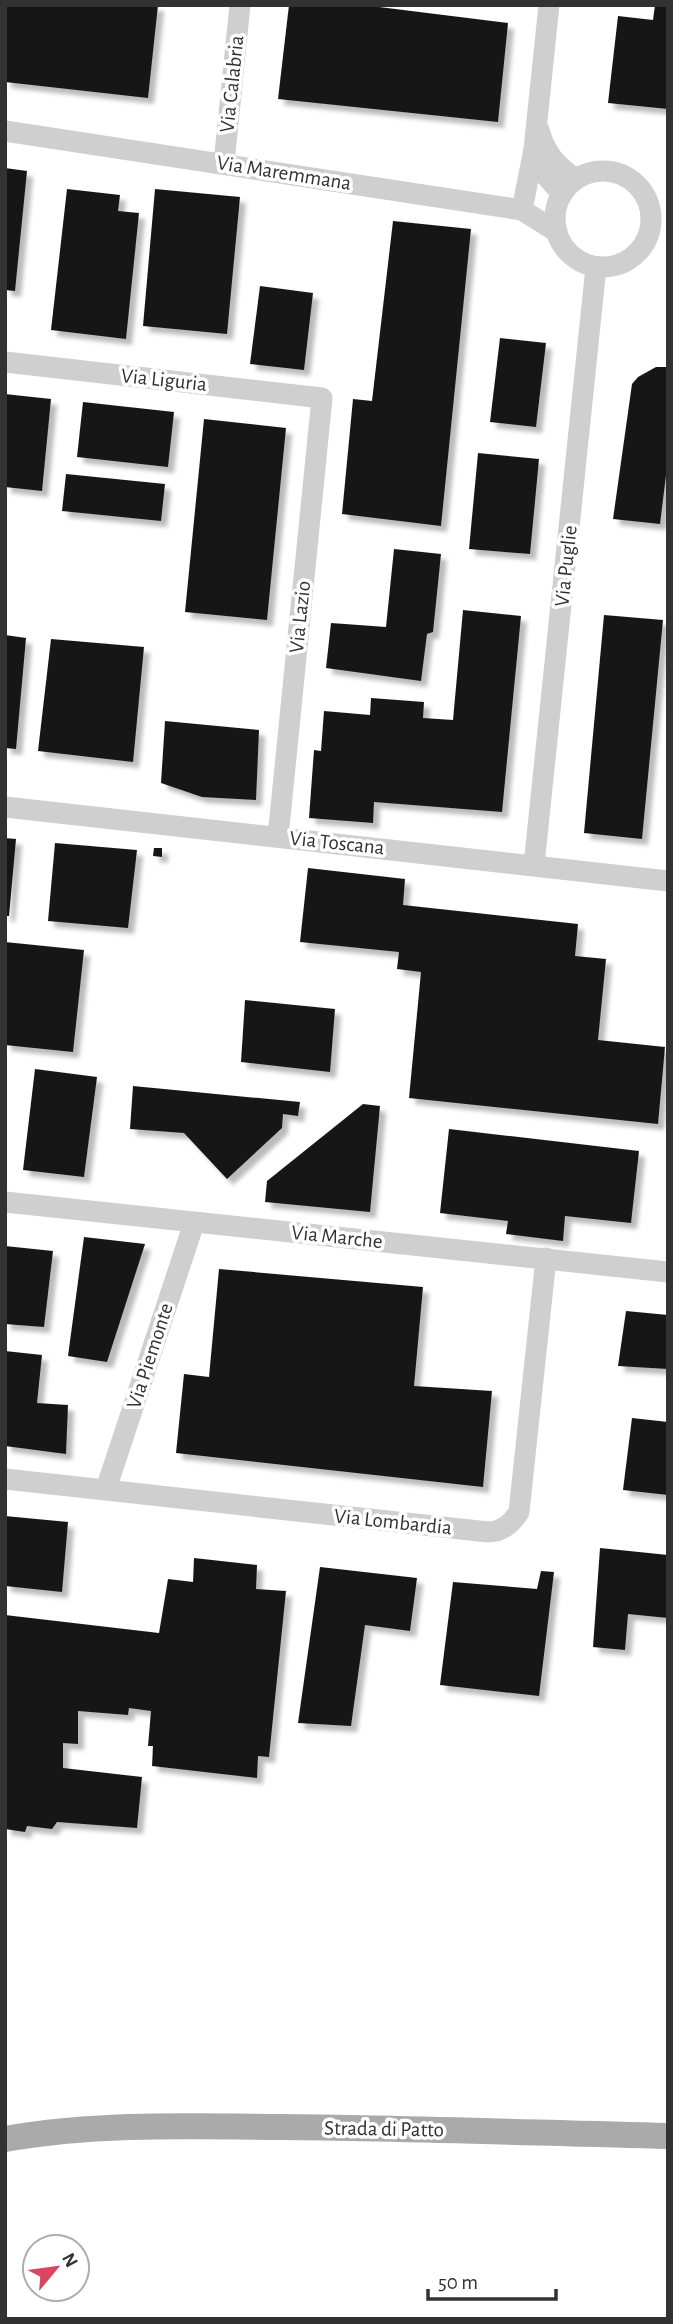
<svg xmlns="http://www.w3.org/2000/svg" width="673" height="2324" viewBox="0 0 673 2324" font-family="'Alegreya Sans',sans-serif">
<style>
.building{fill:#191919;filter:url(#shadow)}
.lines{fill:none;stroke-linecap:round;stroke-linejoin:round}
.minor{stroke:#cfcfcf;stroke-width:21}
.major{stroke:#aaa;stroke-width:26}
.labels{text-anchor:middle;dominant-baseline:central;stroke-width:7;stroke-linejoin:round;paint-order:stroke}
.street-label{font-size:21px;fill:#323232;stroke:#fff}
</style>
<defs>
<filter id="shadow"><feDropShadow dx="6" dy="6" stdDeviation="2" flood-color="#0004"/></filter>
</defs>
<rect width="100%" height="100%" fill="#fff"/>
<g class="building">
<polygon points="5,5 158,5 148,98 5,82"/>
<polygon points="289,5 363,5 508,23 498,122 278,99"/>
<polygon points="655,5 668,5 668,109 608,103 618,16 653,20"/>
<polygon points="5,168 27,171 15,291 5,290"/>
<polygon points="67,189 120,195 118,211 139,213 126,339 51,330"/>
<polygon points="155,189 240,197 227,334 143,326"/>
<polygon points="393,221 471,229 441,526 342,514 353,399 372,401"/>
<polygon points="260,286 313,293 304,370 250,364"/>
<polygon points="500,338 546,343 536,427 490,422"/>
<polygon points="656,367 668,367 668,459 660,524 613,519 632,384 638,377"/>
<polygon points="5,394 51,399 42,491 5,487"/>
<polygon points="83,402 174,412 168,467 77,457"/>
<polygon points="204,419 286,428 267,620 185,612"/>
<polygon points="478,453 539,459 530,554 469,549"/>
<polygon points="66,474 165,484 161,521 62,511"/>
<polygon points="394,549 441,554 433,632 427,634 421,681 326,668 331,623 386,627"/>
<polygon points="463,610 521,616 502,812 374,802 373,823 309,818 314,750 321,751 324,711 370,715 371,698 424,702 423,718 453,720"/>
<polygon points="604,615 663,620 642,839 584,833"/>
<polygon points="5,635 26,638 16,749 5,748"/>
<polygon points="51,639 144,647 133,762 38,751"/>
<polygon points="165,721 259,730 256,800 202,797 161,783"/>
<polygon points="5,838 16,839 9,916 5,916"/>
<polygon points="55,843 137,850 128,928 48,921"/>
<polygon points="154,848 162,848 162,857 153,856"/>
<polygon points="308,868 405,879 403,905 578,924 575,956 606,959 598,1040 665,1047 658,1124 409,1098 421,972 397,969 399,952 300,942"/>
<polygon points="5,942 84,950 73,1052 5,1045"/>
<polygon points="245,1000 335,1009 330,1072 241,1062"/>
<polygon points="35,1069 97,1077 84,1177 23,1170"/>
<polygon points="133,1086 300,1102 298,1116 283,1114 282,1128 227,1179 184,1133 130,1129"/>
<polygon points="363,1104 380,1106 370,1212 265,1202 267,1181"/>
<polygon points="449,1129 639,1151 631,1223 565,1216 563,1241 506,1234 508,1221 440,1213"/>
<polygon points="84,1237 145,1244 107,1362 68,1356"/>
<polygon points="5,1246 53,1251 44,1327 5,1324"/>
<polygon points="219,1269 423,1287 414,1386 492,1391 483,1487 176,1453 184,1374 209,1377"/>
<polygon points="626,1311 668,1315 668,1369 618,1366"/>
<polygon points="5,1351 42,1355 37,1403 68,1405 66,1454 5,1446"/>
<polygon points="632,1418 668,1422 668,1495 623,1490"/>
<polygon points="5,1516 68,1522 62,1592 5,1586"/>
<polygon points="600,1548 668,1555 668,1618 628,1614 625,1650 593,1647"/>
<polygon points="194,1558 257,1565 256,1589 286,1591 269,1757 258,1756 257,1778 152,1766 153,1746 148,1746 151,1711 129,1708 128,1715 78,1711 78,1744 63,1743 63,1768 142,1777 137,1828 57,1822 52,1829 27,1826 25,1832 5,1829 5,1615 159,1633 168,1579 193,1582"/>
<polygon points="320,1567 417,1578 410,1631 365,1625 351,1726 298,1723"/>
<polygon points="541,1571 554,1572 539,1696 440,1685 453,1582 537,1589"/>
</g>
<g class="lines">
<g class="minor">
<path d="M539,130C545,153 556,165 576,179"/>
<polyline points="5,131 522,210 557,232"/>
<polyline points="534,149 541,170 562,194"/>
<polyline points="224,163 240,5"/>
<circle cx="603" cy="219" r="48"/>
<polyline points="522,210 534,149 549,5"/>
<polyline points="5,362 322,398 278,837"/>
<polyline points="5,807 668,881"/>
<polyline points="534,865 596,267"/>
<polyline points="5,1202 668,1272"/>
<path d="M5,1479L488,1532C502,1532 512,1523 519,1512L546,1258"/>
<polyline points="106,1489 194,1223"/>
</g>
<path class="major" d="M5,2139C96,2123 188,2126 280,2127C410,2128 539,2133 668,2136"/>
</g>
<g class="labels">
<g class="street-label">
<text transform="translate(232 84) rotate(-84)">Via Calabria</text>
<text transform="translate(284 173) rotate(9)">Via Maremmana</text>
<text transform="translate(164 380) rotate(6)">Via Liguria</text>
<text transform="translate(566 566) rotate(-84)">Via Puglie</text>
<text transform="translate(300 617) rotate(-84)">Via Lazio</text>
<text transform="translate(337 843) rotate(6)">Via Toscana</text>
<text transform="translate(337 1237) rotate(6)">Via Marche</text>
<text transform="translate(150 1356) rotate(-72)">Via Piemonte</text>
<text transform="translate(393 1522) rotate(6)">Via Lombardia</text>
<text transform="translate(384 2129) rotate(1)">Strada di Patto</text>
</g>
</g>
<rect width="673" height="2324" fill="none" stroke="#323232" stroke-width="14"/>
<g transform="translate(56 2268) rotate(61)"><circle r="33" fill="#ffffff" stroke="#adadad" stroke-width="2"/>
<path d="M0-5L12 26L0 18L-12 26Z" fill="#d84662"/>
<text y="-10" font-size="19" font-weight="bold" text-anchor="middle" fill="#323232">N</text>
</g>
<path d="M428 2289v10h128v-10" fill="none" stroke="#323232" stroke-width="3.5"/>
<text x="438" y="2289" font-size="21" fill="#323232" stroke="#ffffff" stroke-width="5" paint-order="stroke">50 m</text>
</svg>
